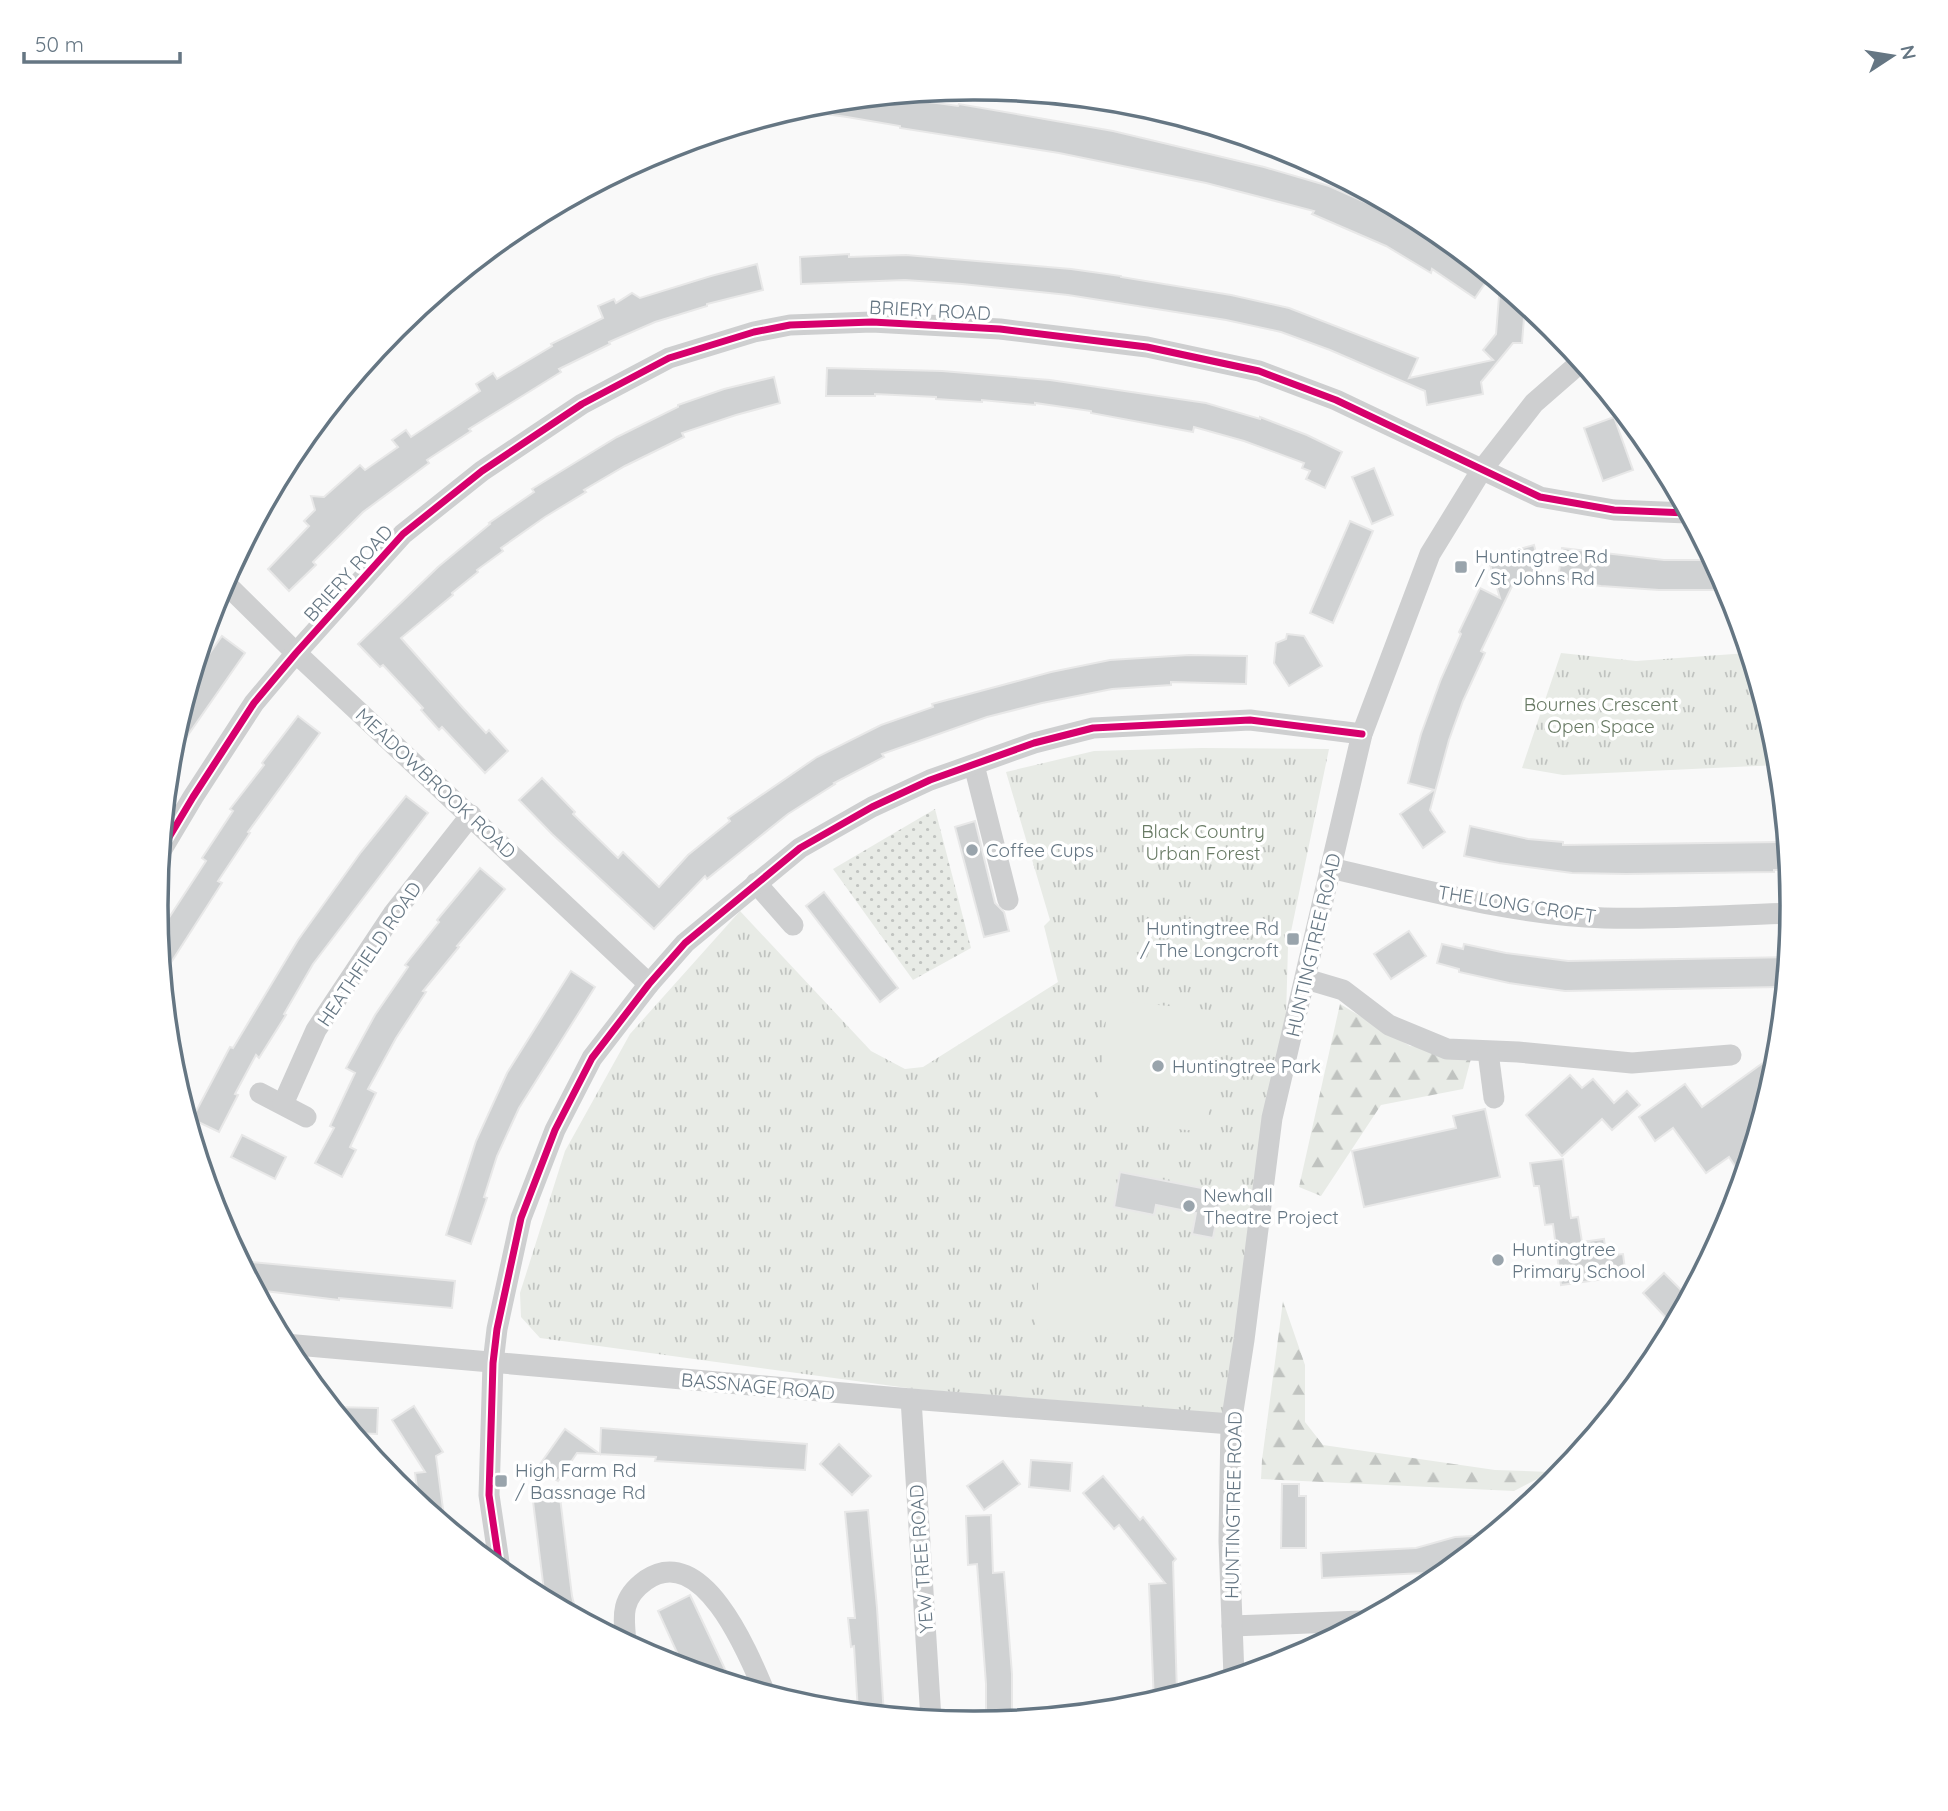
<svg xmlns="http://www.w3.org/2000/svg" width="1948" height="1811" viewBox="0 0 1948 1811" font-family="Quicksand,sans-serif">
<style>
.grass{fill:url(#grass-dots)}
.forest{fill:url(#forest-firs)}
.park{fill:url(#park-tufts)}
.pitch{fill:#e8ebe6}
.building{fill:#d0d2d3;stroke:#e8e8e8;stroke-width:2}
.lines{fill:none;stroke-linecap:round;stroke-linejoin:round}
.minor{stroke:#cecfd0;stroke-width:21}
.cycleway-casing{stroke:#fff;stroke-width:11}
.cycleway{stroke:#d6006c;stroke-width:7}
.poi-dot{fill:#99a4ac;stroke:#fff;stroke-width:2.5}
.labels{text-anchor:middle;dominant-baseline:central;stroke-width:7;stroke-linejoin:round;paint-order:stroke}
.street-label{font-size:19px;fill:#657683;stroke:#fff}
.poi-label{font-size:19px;fill:#657683;stroke:#fff;text-anchor:start}
.park-label{font-size:19px;fill:#687a64;stroke:#fff}
.rim{fill:none;stroke:#657683;stroke-width:3.5}
</style>
<defs>
<pattern id="grass-dots" width="8" height="8" patternUnits="userSpaceOnUse" patternTransform="scale(1.75)"><rect width="8" height="8" fill="#e8ebe6"/><path d="M2 2h.1M6 6h.1" fill="none" stroke="#c0c3c0" stroke-width="1.8" stroke-linecap="round"/></pattern>
<pattern id="forest-firs" width="22" height="20" patternUnits="userSpaceOnUse" patternTransform="scale(1.75)"><rect width="22" height="20" fill="#e8ebe6"/><path d="M5 1l3.5 6h-7zM16 11l3.5 6h-7z" fill="#c0c3c0"/></pattern>
<pattern id="park-tufts" width="24" height="20" patternUnits="userSpaceOnUse" patternTransform="scale(1.75)"><rect width="24" height="20" fill="#e8ebe6"/><path d="M3 7l-1-3M5 7V3M7 7l1-3M15 17l-1-3M17 17v-4M19 17l1-3" fill="none" stroke="#c0c3c0"/></pattern>
</defs>
<rect width="100%" height="100%" fill="#f9f9f9"/>
<polygon class="grass" points="935,809 971,948 913,980 833,869"/>
<g class="forest">
<polygon points="1340,1004 1410,1046 1473,1051 1463,1089 1381,1105 1321,1196 1299,1187"/>
<polygon points="1283,1301 1305,1365 1305,1422 1323,1445 1495,1470 1551,1472 1514,1491 1261,1479 1262,1460"/>
</g>
<g class="park">
<polygon points="1561,653 1636,661 1748,653 1776,746 1778,765 1563,775 1522,768"/>
<polygon points="1202,748 1329,749 1288,946 1286,1017 1227,1414 915,1389 540,1338 521,1317 520,1293 565,1151 630,1034 740,911 871,1051 905,1069 923,1067 1058,982 1044,926 1050,920 1006,772 1094,751"/>
</g>
<g class="pitch">
<polygon points="1108,1000 1219,1011 1207,1132 1096,1121"/>
<polygon points="1039,1273 1150,1279 1148,1335 1035,1329"/>
</g>
<g class="building">
<polygon points="886,96 958,106 959,104 1113,131 1264,167 1329,186 1399,217 1448,246 1490,276 1475,298 1432,269 1431,273 1386,246 1312,214 1314,211 1206,183 1059,153 900,128 900,126 847,117 803,111 803,107 815,103"/>
<polygon points="849,254 849,257 906,255 1071,269 1121,276 1121,277 1231,295 1289,308 1418,358 1409,378 1493,360 1483,350 1496,334 1500,284 1525,305 1522,343 1513,343 1481,382 1483,394 1427,405 1425,391 1330,350 1281,332 1226,320 1068,295 962,284 905,280 801,284 800,257"/>
<polygon points="757,264 763,290 707,304 707,306 655,322 609,342 610,344 559,369 561,372 469,429 471,431 427,460 429,463 363,512 313,562 316,565 289,591 268,569 309,526 304,521 315,510 311,496 324,497 360,465 365,470 398,447 392,440 406,430 411,437 480,391 476,384 493,373 497,379 552,346 551,344 603,318 598,306 614,299 616,303 632,293 640,298 711,276"/>
<polygon points="827,368 942,371 1050,380 1206,403 1260,419 1260,417 1307,435 1342,452 1325,488 1306,479 1310,471 1302,468 1304,463 1244,441 1194,427 1193,432 1091,413 1091,411 1035,403 1035,405 982,400 982,402 936,399 936,397 875,394 875,396 826,396"/>
<polygon points="774,377 780,403 736,415 682,433 684,437 625,466 584,490 586,492 545,517 501,548 503,551 477,570 478,572 452,593 453,595 401,638 463,708 486,733 489,730 508,751 485,773 442,727 439,730 421,710 423,708 383,665 380,667 358,644 438,567 490,524 489,523 534,492 532,489 617,437 678,407 678,405 724,389"/>
<polygon points="1614,417 1633,470 1603,481 1584,428"/>
<polygon points="1374,468 1393,515 1372,524 1352,477"/>
<polygon points="1350,521 1373,531 1333,623 1310,613"/>
<polygon points="1534,545 1542,576 1513,584 1481,651 1485,653 1463,701 1449,740 1430,810 1445,832 1423,848 1400,814 1434,790 1408,783 1421,734 1441,679 1461,634 1459,632 1480,588 1500,598 1488,558"/>
<polygon points="1562,548 1664,560 1712,560 1728,590 1659,590 1601,586 1558,580"/>
<polygon points="1287,634 1304,636 1322,666 1289,686 1274,663 1276,643 1286,639"/>
<polygon points="222,636 245,653 172,758 172,746 193,677"/>
<polygon points="1189,655 1247,656 1246,684 1171,682 1171,685 1112,689 1042,703 987,717 882,754 884,757 834,783 835,784 788,814 707,879 705,876 654,929 552,834 519,800 542,778 575,812 573,814 618,858 623,852 659,887 688,855 730,821 728,818 817,757 881,725 933,707 932,704 1051,672 1110,660"/>
<polygon points="298,716 320,733 248,832 250,833 218,881 222,883 163,975 159,933 206,861 202,858 233,811 230,809 264,765 262,763"/>
<polygon points="406,796 428,813 313,964 284,1014 286,1015 259,1058 256,1055 235,1094 238,1095 219,1132 192,1119 230,1047 233,1048 298,940 361,852"/>
<polygon points="975,821 995,903 1004,912 1009,931 984,937 955,827"/>
<polygon points="1470,826 1528,839 1563,842 1563,845 1786,842 1788,870 1774,870 1774,872 1626,874 1572,873 1499,863 1464,856"/>
<polygon points="480,868 505,889 457,946 459,947 423,991 426,992 396,1038 368,1089 376,1093 350,1147 356,1150 342,1177 315,1163 334,1128 330,1126 355,1073 346,1068 375,1015 408,967 405,965 439,922 437,920"/>
<polygon points="824,892 898,988 880,1002 806,906"/>
<polygon points="1409,931 1426,956 1391,979 1374,954"/>
<polygon points="1442,944 1463,949 1464,944 1506,953 1568,961 1787,957 1784,987 1565,991 1509,983 1459,972 1459,969 1437,963"/>
<polygon points="571,971 595,987 519,1108 497,1156 484,1197 487,1198 471,1244 446,1235 476,1141 507,1073"/>
<polygon points="1778,1052 1776,1065 1742,1177 1729,1157 1706,1173 1673,1128 1655,1141 1639,1117 1685,1084 1702,1107"/>
<polygon points="1570,1075 1582,1088 1593,1079 1614,1103 1627,1091 1640,1105 1612,1130 1602,1119 1562,1156 1526,1115"/>
<polygon points="1485,1109 1500,1177 1364,1207 1352,1151 1456,1128 1453,1116"/>
<polygon points="242,1135 286,1157 275,1179 231,1157"/>
<polygon points="1563,1159 1571,1218 1578,1217 1582,1242 1604,1239 1606,1256 1623,1254 1626,1276 1561,1285 1553,1224 1545,1225 1539,1186 1534,1186 1530,1163"/>
<polygon points="1120,1172 1222,1192 1213,1238 1192,1234 1196,1213 1156,1205 1154,1215 1114,1207"/>
<polygon points="241,1261 455,1281 452,1308 339,1298 339,1300 257,1290"/>
<polygon points="1664,1273 1688,1297 1679,1313 1670,1322 1643,1293"/>
<polygon points="414,1406 443,1452 436,1456 445,1524 419,1503 415,1473 425,1472 392,1420"/>
<polygon points="332,1407 378,1408 377,1434 354,1433"/>
<polygon points="601,1428 807,1444 805,1470 655,1461 656,1457 577,1453 558,1481 538,1467 565,1429 600,1454"/>
<polygon points="839,1444 871,1476 852,1495 820,1464"/>
<polygon points="1031,1460 1072,1463 1070,1491 1029,1487"/>
<polygon points="1003,1461 1020,1484 984,1510 967,1486"/>
<polygon points="1103,1476 1140,1520 1143,1517 1176,1559 1173,1562 1177,1694 1154,1702 1149,1584 1165,1583 1119,1525 1114,1529 1083,1493"/>
<polygon points="1282,1484 1299,1484 1299,1496 1306,1496 1306,1548 1281,1548"/>
<polygon points="559,1489 572,1596 577,1617 545,1599 532,1493"/>
<polygon points="868,1510 877,1608 884,1715 858,1712 854,1646 851,1647 848,1618 855,1618 845,1512"/>
<polygon points="991,1515 993,1573 1004,1572 1012,1674 1012,1720 986,1722 986,1684 977,1564 968,1565 966,1516"/>
<polygon points="1490,1535 1455,1564 1424,1573 1322,1578 1321,1553 1416,1548 1455,1537"/>
<polygon points="690,1595 731,1682 684,1668 658,1611"/>
</g>
<g class="lines">
<g class="minor">
<polyline points="224,582 296,653 649,984"/>
<polyline points="974,765 1008,900"/>
<polyline points="162,849 193,797 254,703 296,653 403,534 482,471 582,404 669,358 754,332 790,325 872,322 1000,329 1147,347 1259,371 1336,400 1540,497 1614,510 1687,513"/>
<path d="M1330,868C1419,888 1511,915 1604,918C1666,920 1729,915 1791,913"/>
<polyline points="756,883 793,925"/>
<polyline points="1306,979 1343,990 1389,1025 1447,1049 1518,1052 1632,1063 1731,1055"/>
<polyline points="1488,1052 1494,1098"/>
<polyline points="260,1093 306,1117"/>
<polyline points="283,1104 316,1030 393,914 471,815"/>
<polyline points="285,1344 911,1399 1231,1424"/>
<polyline points="911,1399 931,1719"/>
<polyline points="500,1569 489,1495 493,1363 497,1329 521,1218 555,1130 592,1058 649,984 685,943 800,848 872,807 930,780 1034,743 1093,728 1250,720 1362,734"/>
<polyline points="1232,1626 1362,1621"/>
<path d="M626,1642C623,1614 621,1598 646,1580C703,1541 749,1655 765,1693"/>
<polyline points="1234,1677 1229,1541 1231,1424 1244,1340 1272,1118 1362,734 1430,554 1481,471 1534,403 1581,362"/>
</g>
<defs>
<g id="cycleway">
<polyline points="162,849 193,797 254,703 296,653 403,534 482,471 582,404 669,358 754,332 790,325 872,322 1000,329 1147,347 1259,371 1336,400 1540,497 1614,510 1687,513"/>
<polyline points="500,1569 489,1495 493,1363 497,1329 521,1218 555,1130 592,1058 649,984 685,943 800,848 872,807 930,780 1034,743 1093,728 1250,720 1362,734"/>
</g>
</defs>
<use href="#cycleway" class="cycleway-casing"/>
<use href="#cycleway" class="cycleway"/>
</g>
<g class="poi-dot">
<rect x="1454" y="560" width="14" height="14" rx="3.5"/>
<circle cx="972" cy="850" r="7"/>
<rect x="1286" y="932" width="14" height="14" rx="3.5"/>
<circle cx="1158" cy="1066" r="7"/>
<circle cx="1189" cy="1206" r="7"/>
<circle cx="1498" cy="1260" r="7"/>
<rect x="494" y="1474" width="14" height="14" rx="3.5"/>
</g>
<g class="labels">
<g class="street-label">
<text transform="translate(930 310) rotate(3)">BRIERY ROAD</text>
<text transform="translate(348 573) rotate(-48)">BRIERY ROAD</text>
<text transform="translate(436 783) rotate(43)">MEADOWBROOK ROAD</text>
<text transform="translate(1517 904) rotate(9)">THE LONG CROFT</text>
<text transform="translate(1313 945) rotate(-77)">HUNTINGTREE ROAD</text>
<text transform="translate(369 954) rotate(-56)">HEATHFIELD ROAD</text>
<text transform="translate(758 1386) rotate(5)">BASSNAGE ROAD</text>
<text transform="translate(1233 1505) rotate(-89)">HUNTINGTREE ROAD</text>
<text transform="translate(921 1559) rotate(-94)">YEW TREE ROAD</text>
</g>
<g class="poi-label">
<text x="1475" y="556">Huntingtree Rd<tspan x="1475" dy="22">/ St Johns Rd</tspan></text>
<text x="986" y="850">Coffee Cups</text>
<text x="1279" y="928" text-anchor="end">Huntingtree Rd<tspan x="1279" dy="22">/ The Longcroft</tspan></text>
<text x="1172" y="1066">Huntingtree Park</text>
<text x="1203" y="1195">Newhall<tspan x="1203" dy="22">Theatre Project</tspan></text>
<text x="1512" y="1249">Huntingtree<tspan x="1512" dy="22">Primary School</tspan></text>
<text x="515" y="1470">High Farm Rd<tspan x="515" dy="22">/ Bassnage Rd</tspan></text>
</g>
<g class="park-label">
<text x="1601" y="704">Bournes Crescent<tspan x="1601" dy="22">Open Space</tspan></text>
<text x="1203" y="831">Black Country<tspan x="1203" dy="22">Urban Forest</tspan></text>
</g>
</g>
<path d="M0 0H1948V1811H0ZM973 100H975A805 805 0 0 1 1780 905V906A805 805 0 0 1 975 1711H973A805 805 0 0 1 168 906V905A805 805 0 0 1 973 100Z" fill="#fff" fill-rule="evenodd"/>
<path class="rim" d="M973 100H975A805 805 0 0 1 1780 905V906A805 805 0 0 1 975 1711H973A805 805 0 0 1 168 906V905A805 805 0 0 1 973 100Z"/>
<g transform="translate(1892 56) rotate(78)" stroke="#ffffff" stroke-width="5" paint-order="stroke">
<path d="M0-5L12 26L0 18L-12 26Z" fill="#657683"/>
<text y="-10" font-size="19" font-weight="bold" text-anchor="middle" fill="#657683">N</text>
</g>
<path d="M24 52v10h156v-10" fill="none" stroke="#657683" stroke-width="3.5"/>
<text x="35" y="52" font-size="21" fill="#657683" stroke="#ffffff" stroke-width="5" paint-order="stroke">50 m</text>
</svg>
